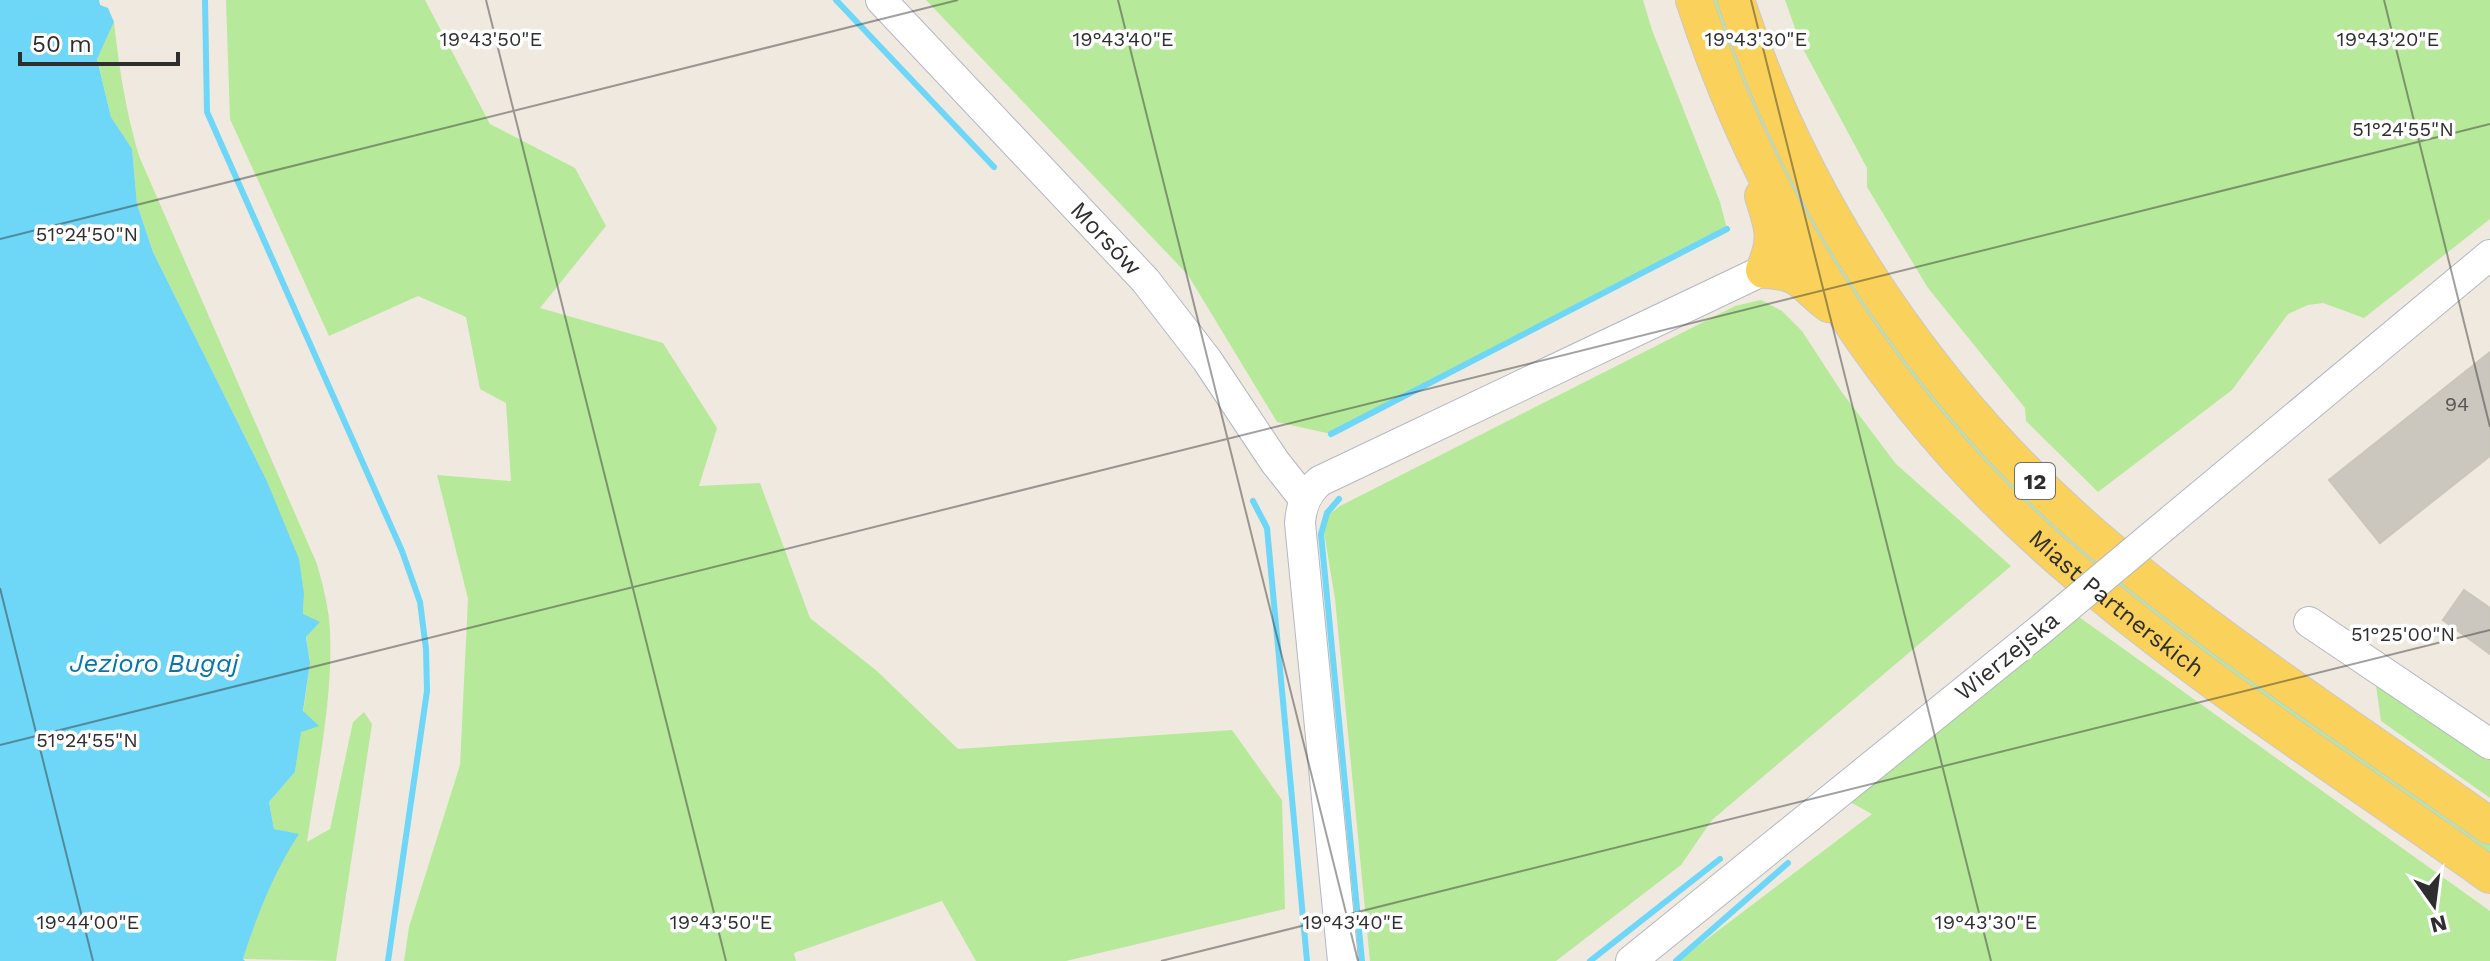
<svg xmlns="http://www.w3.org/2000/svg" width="2490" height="961" viewBox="0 0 2490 961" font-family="'Work Sans',sans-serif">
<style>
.green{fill:#b7e99a}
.water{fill:#6ed6f7}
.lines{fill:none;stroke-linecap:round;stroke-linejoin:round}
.stream{stroke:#6ed6f7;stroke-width:6}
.building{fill:#cbc7be;stroke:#ccc5b9;stroke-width:2}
.minor-casing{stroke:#b4b7c2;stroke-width:32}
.major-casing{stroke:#c9c9c9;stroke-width:38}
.minor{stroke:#fff;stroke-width:30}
.major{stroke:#fad15a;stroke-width:36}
.minor-bridge-casing{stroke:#b4b7c2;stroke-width:32;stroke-linecap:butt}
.minor-bridge{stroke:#fff;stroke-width:30}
.ticks{fill:none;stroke:#2e2e2e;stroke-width:2;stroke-opacity:0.45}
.labels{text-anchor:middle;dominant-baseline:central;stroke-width:7;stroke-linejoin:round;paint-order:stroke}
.number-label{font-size:20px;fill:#555452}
.shield{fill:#fff;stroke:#6d6d6d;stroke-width:2}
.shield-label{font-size:22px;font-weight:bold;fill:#2e2e2e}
.street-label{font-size:24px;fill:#2e2e2e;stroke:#fff}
.water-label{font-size:26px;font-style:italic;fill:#0476ac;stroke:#fff}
.ticks-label{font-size:20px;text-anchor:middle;fill:#2e2e2e;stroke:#fff;stroke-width:7;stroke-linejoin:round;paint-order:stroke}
</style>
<rect width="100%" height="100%" fill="#f0e9e0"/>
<g class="green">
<polygon points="226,0 425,0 490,124 575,168 606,226 540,308 663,343 717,428 699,486 760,483 810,618 877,671 958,749 1232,730 1282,800 1285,909 1066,961 976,961 942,901 794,953 796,961 404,961 409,927 460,765 468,599 437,475 511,481 506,403 480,389 466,317 418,296 329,336 230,119"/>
<polygon points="926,0 1643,0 1652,30 1720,202 1727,229 1331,434 1277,422 1188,275"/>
<polygon points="1707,0 1721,0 1930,385 2490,843 2490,860 2120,593 1994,477 1879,339 1793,199"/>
<polygon points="1785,0 2490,0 2490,219 2364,318 2323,303 2308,305 2288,314 2232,390 2098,492 2026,421 2025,408 1928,288 1867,187 1867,168 1801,45"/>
<path d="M114,22C119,68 126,112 139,156L317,564C323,586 329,608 330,631C333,701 317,773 307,842L330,829L353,722L364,712L372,724L336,961L243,959C256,916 273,873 298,835L274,829L269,802L295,772L310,663L303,614L304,594L266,479L153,252L137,204L132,150L111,117L97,58Z"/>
<polygon points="1761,300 1782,311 1802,331 1841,391 1896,464 2011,566 1712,820 1681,865 1556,961 1370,961 1335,599 1322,520 1340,506 1735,306"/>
<polygon points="2079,617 2490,911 2490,961 1678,961 1872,814 1850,802"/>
<polygon points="2374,672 2490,758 2490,798 2381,721"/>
</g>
<path class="water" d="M0,0H99L100,5L108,8L114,22L97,59L111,117L132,149L137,204L153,252L266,479L299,559L304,594L303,614L320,622L306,637L310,663L303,711L319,726L301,732L295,772L269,802L274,829L299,834C274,872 257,915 243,959L245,961H0Z"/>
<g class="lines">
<g class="stream">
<polyline points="205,0 207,112 402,551 420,602 426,649 427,691 388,961"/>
<polyline points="836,0 994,167"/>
<polyline points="1331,434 1727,229"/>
<polyline points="1339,499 1327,513 1321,534 1362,961"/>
<polyline points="1253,501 1267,528 1307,961"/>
<polyline points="1590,961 1720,859"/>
<polyline points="1676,961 1788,863"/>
</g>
</g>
<g class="building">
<polygon points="2490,352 2490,456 2380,543 2329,480"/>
<polygon points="2464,590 2490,608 2490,654 2443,620"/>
</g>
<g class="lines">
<defs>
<g id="minor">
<path id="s1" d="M881,0L1145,280L1207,360L1275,462L1305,500"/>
<polyline points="2175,517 2490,255"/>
<polyline points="2309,622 2490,744"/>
<path d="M1343,961L1300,523C1301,505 1307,492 1320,481L1764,270"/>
<polyline points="1631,961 2040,630"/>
</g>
<g id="major">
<path id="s2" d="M1694,0C1765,219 1897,421 2073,570C2203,682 2350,775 2490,875"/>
<path d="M1736,0C1804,209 1936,403 2104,545C2226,647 2360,734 2490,826"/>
<path d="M1763,196C1773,227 1778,239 1764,270C1804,272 1801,283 1829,304"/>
</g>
</defs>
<use href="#minor" class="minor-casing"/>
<use href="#major" class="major-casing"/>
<use href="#minor" class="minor"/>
<use href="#major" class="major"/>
<defs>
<polyline id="minor-bridge" points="2040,630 2175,517"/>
</defs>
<use href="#minor-bridge" class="minor-bridge-casing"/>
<use href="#minor-bridge" class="minor-bridge"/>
</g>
<path class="ticks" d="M486,0L726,961M1118,0L1358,961M1751,0L1991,961M2384,0L2490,427M0,239L958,0M0,588L93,961M0,745L2490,124M1161,961L2490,630"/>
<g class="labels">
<g class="number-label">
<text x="2457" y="404">94</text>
</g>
<rect class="shield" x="2015" y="463" width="40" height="36" rx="6"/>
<g class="shield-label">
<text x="2035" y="481">12</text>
</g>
<g class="street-label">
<text stroke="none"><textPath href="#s1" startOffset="328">Morsów</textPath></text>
<text stroke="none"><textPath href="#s2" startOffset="748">Miast Partnerskich</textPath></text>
<text transform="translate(2007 656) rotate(-39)">Wierzejska</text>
</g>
<g class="water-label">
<text x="154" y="663">Jezioro Bugaj</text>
</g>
</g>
<g class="ticks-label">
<text x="491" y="46">19°43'50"E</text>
<text x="1123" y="46">19°43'40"E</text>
<text x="1756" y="46">19°43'30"E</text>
<text x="2388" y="46">19°43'20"E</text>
<text x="2403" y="136">51°24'55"N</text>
<text x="87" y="241">51°24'50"N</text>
<text x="2403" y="641">51°25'00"N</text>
<text x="87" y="747">51°24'55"N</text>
<text x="88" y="929">19°44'00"E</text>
<text x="721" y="929">19°43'50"E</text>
<text x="1353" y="929">19°43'40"E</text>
<text x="1986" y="929">19°43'30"E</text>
</g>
<g transform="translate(2434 905) rotate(166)" stroke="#ffffff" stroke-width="6" paint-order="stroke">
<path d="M0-6L14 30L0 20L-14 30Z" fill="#2e2e2e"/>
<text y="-12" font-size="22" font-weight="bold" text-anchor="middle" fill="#2e2e2e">N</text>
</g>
<path d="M20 52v12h158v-12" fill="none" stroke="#2e2e2e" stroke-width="4"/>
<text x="32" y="52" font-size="24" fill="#2e2e2e" stroke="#ffffff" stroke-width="6" paint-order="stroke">50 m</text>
</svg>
